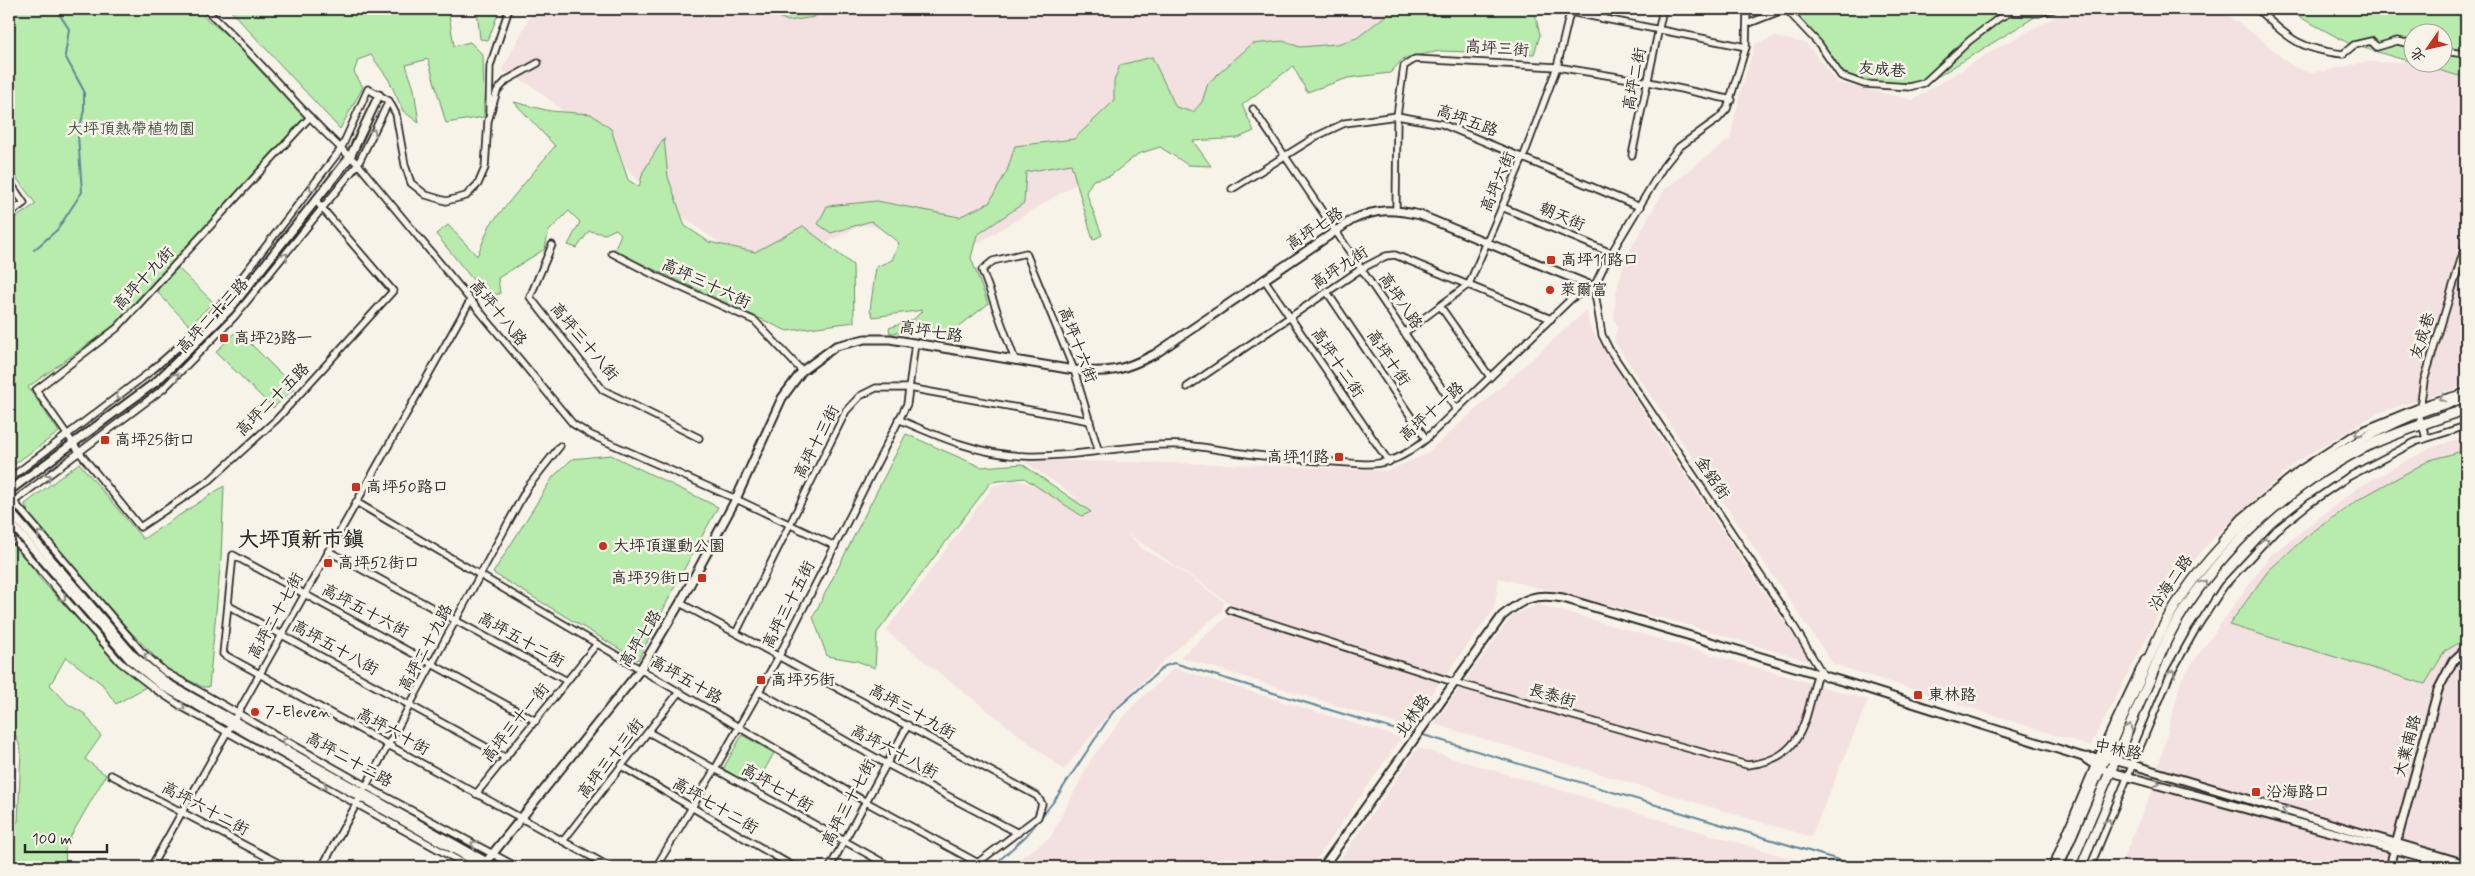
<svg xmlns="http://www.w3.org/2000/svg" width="2475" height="876" viewBox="0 0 2475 876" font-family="Mynerve,'LXGW WenKai TC',sans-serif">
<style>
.built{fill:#f3e0e0}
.green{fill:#b7ecad;stroke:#718c6c;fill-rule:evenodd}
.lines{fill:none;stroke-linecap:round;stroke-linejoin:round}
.stream{stroke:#60869a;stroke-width:2}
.minor-casing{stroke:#2b2b2b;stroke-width:9}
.tertiary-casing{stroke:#2b2b2b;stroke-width:11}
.primary-casing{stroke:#2b2b2b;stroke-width:12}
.minor{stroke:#f7f3e8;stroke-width:5.5}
.tertiary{stroke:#f7f3e8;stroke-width:7}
.primary{stroke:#f7f3e8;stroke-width:9}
.oneway{stroke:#918f8a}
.poi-dot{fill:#c8321e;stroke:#f7f3e8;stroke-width:2}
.labels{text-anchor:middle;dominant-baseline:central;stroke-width:5;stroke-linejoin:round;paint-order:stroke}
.street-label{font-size:16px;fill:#2b2b2b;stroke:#f7f3e8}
.park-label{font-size:16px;fill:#475245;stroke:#f7f3e8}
.poi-label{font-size:16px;fill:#2b2b2b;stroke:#f7f3e8;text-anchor:start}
.district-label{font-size:21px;font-weight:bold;fill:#2b2b2b;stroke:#f7f3e8}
</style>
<rect width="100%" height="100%" fill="#f7f3e8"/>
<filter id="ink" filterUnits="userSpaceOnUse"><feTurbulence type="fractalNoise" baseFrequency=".02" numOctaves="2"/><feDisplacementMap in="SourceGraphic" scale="10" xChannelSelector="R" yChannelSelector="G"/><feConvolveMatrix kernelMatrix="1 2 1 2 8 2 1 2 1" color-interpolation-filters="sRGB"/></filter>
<g filter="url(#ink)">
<g class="built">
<polygon points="534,9 1421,9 1352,51 1297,58 1087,177 977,244 862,225 765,274 650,194 611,150 535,88 502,70"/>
<polygon points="2070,9 2219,9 2258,37 2288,63 2301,70 2312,72 2325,71 2365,62 2412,62 2423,63 2466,73 2466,385 2377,413 2296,462 2216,535 2176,581 2090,746 1833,664 1614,341 1618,326 1614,320 1616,293 1625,259 1665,189 1730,139 1740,94 1755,44 1775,37 1806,43 1838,83 1913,100 1999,47"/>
<polygon points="1587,310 1589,326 1659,437 1811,662 1682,623 1499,578 1494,609 1407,727 1180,657 1237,608 1126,532 1143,549 1183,572 1224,602 1222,611 1172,653 1105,718 1064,770 886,631 993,486 1016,480 1079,499 1022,460 1259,465 1387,471 1426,454"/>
<polygon points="2466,438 2466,867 2142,867 2122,861 2152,791 2182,678 2269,557 2359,487 2432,447"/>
<polygon points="1538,604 1868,700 1811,837 1434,724 1512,616"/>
<polygon points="1174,668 1401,738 1311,867 1007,867 1050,838 1092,758 1132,707"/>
<polygon points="1418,748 1820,867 1335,867"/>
</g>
<g class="green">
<polygon points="9,9 194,9 227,35 304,118 113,326 28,387 59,432 9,468 9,222 36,204 9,168"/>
<polygon points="229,9 448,9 454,46 470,42 483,55 484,117 446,123 428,59 406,65 414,89 419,123 403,111 389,80 371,55 358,60 354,72 363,87 340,129"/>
<polygon points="477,9 500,9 488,40 480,39"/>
<polygon points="760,9 810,9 815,17 788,21"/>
<polygon points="1394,9 1534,9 1540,35 1534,54 1440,51 1404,58 1390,73 1348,78 1307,92 1293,66 1242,105 1254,131 1238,138 1193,141 1211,166 1188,165 1160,147 1138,154 1110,176 1093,180 1086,192 1102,235 1093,240 1071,164 1026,172 1024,203 977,235 971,258 988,304 953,331 890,333 889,328 914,319 923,310 873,317 870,310 876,267 892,260 899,243 871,221 831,233 818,224 827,206 877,201 959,217 989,203 1007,171 1015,146 1074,139 1114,101 1114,81 1120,65 1152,57 1176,107 1193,112 1202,102 1208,83 1252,44 1283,41 1300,47 1337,44 1357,38"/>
<polygon points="1790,9 2048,9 1932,80 1877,86 1842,73 1794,19"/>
<path d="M2285,9H2466V78L2350,44ZM2412,32H2442V62H2412Z"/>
<polygon points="514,102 550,111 591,114 611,129 628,180 639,187 643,172 664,138 668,177 685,226 709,242 755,252 803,226 853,265 854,322 787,331 614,251 621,234 616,229 605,234 589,231 577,248 568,245 580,222 569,211 548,232 545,249 498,278 500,294 485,295 436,234 448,225 477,256 490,225 555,146"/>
<polygon points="178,268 213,302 190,326 159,294 158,289"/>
<polygon points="237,330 295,388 273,408 216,352"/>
<polygon points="906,434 981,467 1022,464 1091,512 1082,516 1024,478 991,482 877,633 875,668 857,661 827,656 813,617"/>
<polygon points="2466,450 2466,639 2445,651 2425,684 2229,625 2268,571 2308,535 2361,498 2430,460"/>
<polygon points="611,455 718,507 677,582 638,660 493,573 553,477 572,459"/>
<polygon points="79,463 143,539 224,486 221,558 209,687 203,687 168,670 129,630 30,517 25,504"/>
<polygon points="9,539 37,570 36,574 113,658 146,687 116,704 102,684 66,657 50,685 68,704 85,714 101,736 85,759 106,775 65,846 66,867 9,867 9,824 18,822 21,750 9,717"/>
<polygon points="742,735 774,753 755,787 723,769"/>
</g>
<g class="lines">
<g class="stream">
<polyline points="34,250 57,230 82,192 78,136 84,110 84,91 65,56 69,29 56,9"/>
<polyline points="1420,734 1862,867"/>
<polyline points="992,867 1027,835 1054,801 1113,712 1165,666 1174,663 1393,729 1415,733"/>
</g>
<defs>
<g id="minor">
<path d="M205,9C259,57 303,116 358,164L573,424L591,435L736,499L835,546"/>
<polyline points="1555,9 1746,47"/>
<path d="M2257,9C2289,38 2298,49 2343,54L2354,45L2371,41L2377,47L2397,41L2412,44"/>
<polyline points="1747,24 1780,11 1787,10 1819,44 1841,76 1864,84 1909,87 1924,83 1969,41 1999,18 2011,12 2039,13 2054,9"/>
<polyline points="2442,51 2466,54"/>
<polyline points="1253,109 1456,409"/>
<polyline points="489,112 490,66 509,9"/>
<polyline points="310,117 117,328 36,390 80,453 140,527 210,480 277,419 393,291 316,201"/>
<polyline points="1632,155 1663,9"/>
<polyline points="9,181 24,203 9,214"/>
<polyline points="1232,189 1317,136 1345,123 1397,116 1442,124 1640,207"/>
<polyline points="1502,207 1611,253"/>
<polyline points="1396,209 1397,116 1404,66 1415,59 1557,67 1649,82 1732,100"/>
<polyline points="552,245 530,297 603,390 699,438"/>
<polyline points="612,253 658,277 755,321 802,371"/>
<polyline points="1264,279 1389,462"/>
<polyline points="1594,287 1602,335 1609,349 1787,615 1825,678"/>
<polyline points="1327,292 1426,439"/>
<polyline points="1440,306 1490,377"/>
<polyline points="1404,333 1469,284 1523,158 1557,67 1570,12"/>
<polyline points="1015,360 982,270 993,261 1026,253 1074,370 1098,449"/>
<polyline points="1187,387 1361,269 1386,256 1395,255 1551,319"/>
<path d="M898,419C939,437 980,455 1025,456C1078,458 1130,443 1183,445C1207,447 1231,452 1255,455C1291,459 1328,462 1364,464C1389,465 1407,455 1426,439L1572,298L1594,287L1606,262L1663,167L1679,147L1718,119L1727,109L1746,47L1747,9"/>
<polyline points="2426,438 2419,414 2424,381 2466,243"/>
<polyline points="9,479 151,371 192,335 222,303 341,149 368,89 389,101 396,114 405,165 411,183 426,195 446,201 466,196 478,184 485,168 488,121 497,91 507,80 538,63"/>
<polyline points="9,496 141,651 165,672 366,786 517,867"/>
<polyline points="356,502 866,802 978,863"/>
<polyline points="9,505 163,389 235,316 358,164 389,101"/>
<polyline points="9,534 120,662 155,689 184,708 470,867"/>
<polyline points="2222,540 2241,518 2299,470 2356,433 2431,402 2466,392"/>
<polyline points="328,551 567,681"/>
<polyline points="680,603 1037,796 1042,804 1038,817 972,867"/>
<polyline points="229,606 506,758"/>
<path d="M1230,610L1453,682L1747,765C1803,760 1805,721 1817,675"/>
<polyline points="736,633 846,411 860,396 876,388 909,388 1090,421"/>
<polyline points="759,692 885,763 1018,833"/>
<polyline points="536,721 233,555 223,654 610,867"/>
<polyline points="650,733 891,867"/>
<polyline points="623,767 794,867"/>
<polyline points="111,775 286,867"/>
<polyline points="365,788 527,488 560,446"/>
<polyline points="476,794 596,645"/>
<polyline points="563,841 679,692"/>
<polyline points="151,867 470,301"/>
<polyline points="322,867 358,801"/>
<polyline points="656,867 715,769 779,656 907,404 915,343"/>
<polyline points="830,867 908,725"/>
<polyline points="2052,867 2098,757 2145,658"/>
<polyline points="2090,867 2170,675 2194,632 2224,586 2276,530 2310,503 2348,477 2415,442 2466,426"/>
</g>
<g id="tertiary">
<polyline points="9,491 157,381 229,310 350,157 379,95"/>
<polyline points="9,510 133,655 167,683 496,867"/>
<polyline points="9,521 130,660 162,686 485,867"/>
<polyline points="2083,757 2100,769 2459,867"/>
<polyline points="2392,859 2438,690 2453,661 2466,649"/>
<path d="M482,867L640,670L680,603L736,499L782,398L802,371L836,346L865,339H890L1074,370C1109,374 1124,370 1155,354L1352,220C1378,208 1393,209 1420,215L1594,287"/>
<path d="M1323,867L1502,616C1524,598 1535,593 1563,598L1855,685L2083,757L2105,758L2133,765L2466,864"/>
</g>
<g id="primary">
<path d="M2058,867C2083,808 2108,749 2135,690C2146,667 2155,641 2168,618C2209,547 2276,488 2347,448C2383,427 2425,406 2466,399"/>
<path d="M2070,867C2094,809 2119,751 2144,693C2155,670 2163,643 2177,621C2222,546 2295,480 2374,443C2404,430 2435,420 2466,409"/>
</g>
</defs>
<use href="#minor" class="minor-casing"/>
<use href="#tertiary" class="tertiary-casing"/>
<use href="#primary" class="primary-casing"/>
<use href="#minor" class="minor"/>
<use href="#tertiary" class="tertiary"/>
<use href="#primary" class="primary"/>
</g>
<defs><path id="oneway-chevron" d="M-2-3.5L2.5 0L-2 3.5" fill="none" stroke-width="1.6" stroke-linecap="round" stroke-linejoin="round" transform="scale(1.25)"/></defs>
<g class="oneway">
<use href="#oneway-chevron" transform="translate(373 132) rotate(-64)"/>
<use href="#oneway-chevron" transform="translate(312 188) rotate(126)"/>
<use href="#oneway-chevron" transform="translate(285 256) rotate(-50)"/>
<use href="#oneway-chevron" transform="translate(176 376) rotate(-45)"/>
<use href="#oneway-chevron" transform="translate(119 396) rotate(142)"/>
<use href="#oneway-chevron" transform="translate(2442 398) rotate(162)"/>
<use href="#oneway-chevron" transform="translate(2358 433) rotate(153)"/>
<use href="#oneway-chevron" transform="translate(48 477) rotate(-37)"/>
<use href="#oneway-chevron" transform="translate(40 534) rotate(-131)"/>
<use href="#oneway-chevron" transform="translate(2266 541) rotate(-46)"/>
<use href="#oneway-chevron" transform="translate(2204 583) rotate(-53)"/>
<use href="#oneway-chevron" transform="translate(63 598) rotate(49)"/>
<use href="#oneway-chevron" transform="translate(147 656) rotate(-138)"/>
<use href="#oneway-chevron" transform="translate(2172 673) rotate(-64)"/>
<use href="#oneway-chevron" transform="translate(182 707) rotate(31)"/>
<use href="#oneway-chevron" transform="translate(2129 727) rotate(-66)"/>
<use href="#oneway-chevron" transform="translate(285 741) rotate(-151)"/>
<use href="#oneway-chevron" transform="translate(2157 783) rotate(15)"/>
<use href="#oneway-chevron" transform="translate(324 786) rotate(29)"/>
<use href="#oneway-chevron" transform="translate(2285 810) rotate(-163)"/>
<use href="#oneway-chevron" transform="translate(2108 822) rotate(-67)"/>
<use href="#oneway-chevron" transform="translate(474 844) rotate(-152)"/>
</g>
</g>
<g class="poi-dot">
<rect x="1546" y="255" width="10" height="10" rx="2.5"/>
<circle cx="1550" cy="290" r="5"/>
<rect x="219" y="333" width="10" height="10" rx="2.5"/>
<rect x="100" y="435" width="10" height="10" rx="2.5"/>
<rect x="1334" y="452" width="10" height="10" rx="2.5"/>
<rect x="351" y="482" width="10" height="10" rx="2.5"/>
<circle cx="603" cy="546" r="5"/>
<rect x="323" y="558" width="10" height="10" rx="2.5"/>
<rect x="697" y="573" width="10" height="10" rx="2.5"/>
<rect x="756" y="675" width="10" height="10" rx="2.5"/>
<rect x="1913" y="690" width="10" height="10" rx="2.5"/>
<circle cx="255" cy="712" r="5"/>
<rect x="2251" y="787" width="10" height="10" rx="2.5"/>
</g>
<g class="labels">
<g class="street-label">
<text transform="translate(1497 49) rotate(4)">高坪三街</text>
<text transform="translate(1882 70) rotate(5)">友成巷</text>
<text transform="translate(1635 79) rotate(-79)">高坪二街</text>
<text transform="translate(1467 121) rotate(20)">高坪五路</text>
<text transform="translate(1498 182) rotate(-67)">高坪六街</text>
<text transform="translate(1562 217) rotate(23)">朝天街</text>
<text transform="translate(1315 229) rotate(-33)">高坪七路</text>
<text transform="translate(1340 268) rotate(-33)">高坪九街</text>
<text transform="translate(144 279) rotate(-47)">高坪十九街</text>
<text transform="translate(706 284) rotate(25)">高坪三十六街</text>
<text transform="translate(1400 301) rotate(56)">高坪八路</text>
<text transform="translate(498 313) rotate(51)">高坪十八路</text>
<text transform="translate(213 316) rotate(-47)">高坪二十三路</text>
<text transform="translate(931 332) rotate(9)">高坪七路</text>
<text transform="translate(2423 336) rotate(-73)">友成巷</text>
<text transform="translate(584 342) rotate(50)">高坪三十八街</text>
<text transform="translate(1077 345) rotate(69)">高坪十六街</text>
<text transform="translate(1388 358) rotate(56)">高坪十街</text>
<text transform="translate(1337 363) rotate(56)">高坪十二街</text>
<text transform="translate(273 400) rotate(-45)">高坪二十五路</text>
<text transform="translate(1432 412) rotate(-42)">高坪十一路</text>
<text transform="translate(817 442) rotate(-63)">高坪十三街</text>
<text transform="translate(1712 478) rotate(56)">金鋁街</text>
<text transform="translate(2171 583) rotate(-55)">沿海二路</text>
<text transform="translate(789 605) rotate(-63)">高坪三十五街</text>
<text transform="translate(365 611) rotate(28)">高坪五十六街</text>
<text transform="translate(276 616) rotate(-61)">高坪二十七街</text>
<text transform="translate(641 639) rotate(-58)">高坪七路</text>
<text transform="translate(521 640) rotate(29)">高坪五十二街</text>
<text transform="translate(335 648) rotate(29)">高坪五十八街</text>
<text transform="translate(426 648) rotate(-62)">高坪二十九路</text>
<text transform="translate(686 680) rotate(30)">高坪五十路</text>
<text transform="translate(1552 696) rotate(16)">長泰街</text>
<text transform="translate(912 712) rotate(29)">高坪三十九街</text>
<text transform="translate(1413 716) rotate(-55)">北林路</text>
<text transform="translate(516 723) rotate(-51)">高坪三十一街</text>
<text transform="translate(393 732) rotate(29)">高坪六十街</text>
<text transform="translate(2408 746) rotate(-75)">大業南路</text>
<text transform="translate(2118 750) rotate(11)">中林路</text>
<text transform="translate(894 752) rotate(28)">高坪六十八街</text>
<text transform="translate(611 759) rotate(-52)">高坪三十三街</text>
<text transform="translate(349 760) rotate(29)">高坪二十二路</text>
<text transform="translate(777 788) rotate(30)">高坪七十街</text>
<text transform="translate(849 803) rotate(-62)">高坪三十七街</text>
<text transform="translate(715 806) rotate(30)">高坪七十二街</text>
<text transform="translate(205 809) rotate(28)">高坪六十二街</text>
</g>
<g class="park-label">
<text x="131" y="129">大坪頂熱帶植物園</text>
</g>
<g class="poi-label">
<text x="1561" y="260">高坪11路口</text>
<text x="1560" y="290">萊爾富</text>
<text x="234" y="338">高坪23路一</text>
<text x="115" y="440">高坪25街口</text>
<text x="1329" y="457" text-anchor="end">高坪11路</text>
<text x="366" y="487">高坪50路口</text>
<text x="613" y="546">大坪頂運動公園</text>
<text x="338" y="563">高坪52街口</text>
<text x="692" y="578" text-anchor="end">高坪39街口</text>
<text x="771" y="680">高坪35街</text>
<text x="1928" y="695">東林路</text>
<text x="265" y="712">7-Eleven</text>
<text x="2266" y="792">沿海路口</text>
</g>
<g class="district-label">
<text x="301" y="540">大坪頂新市鎮</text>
</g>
</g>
<rect width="2475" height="876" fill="none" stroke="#f7f3e8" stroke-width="30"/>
<rect x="15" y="15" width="2445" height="846" fill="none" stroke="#2b2b2b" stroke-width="2" filter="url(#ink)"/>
<g transform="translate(2428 48) rotate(236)"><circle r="24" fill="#f7f3e8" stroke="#a5a39c"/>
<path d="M0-4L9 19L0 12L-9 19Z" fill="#c8321e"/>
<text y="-8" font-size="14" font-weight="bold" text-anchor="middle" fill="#2b2b2b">北</text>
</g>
<path d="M25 844v8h82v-8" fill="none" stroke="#2b2b2b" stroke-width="2.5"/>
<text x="32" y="844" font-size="15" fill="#2b2b2b" stroke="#f7f3e8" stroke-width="4" paint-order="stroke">100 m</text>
</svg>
